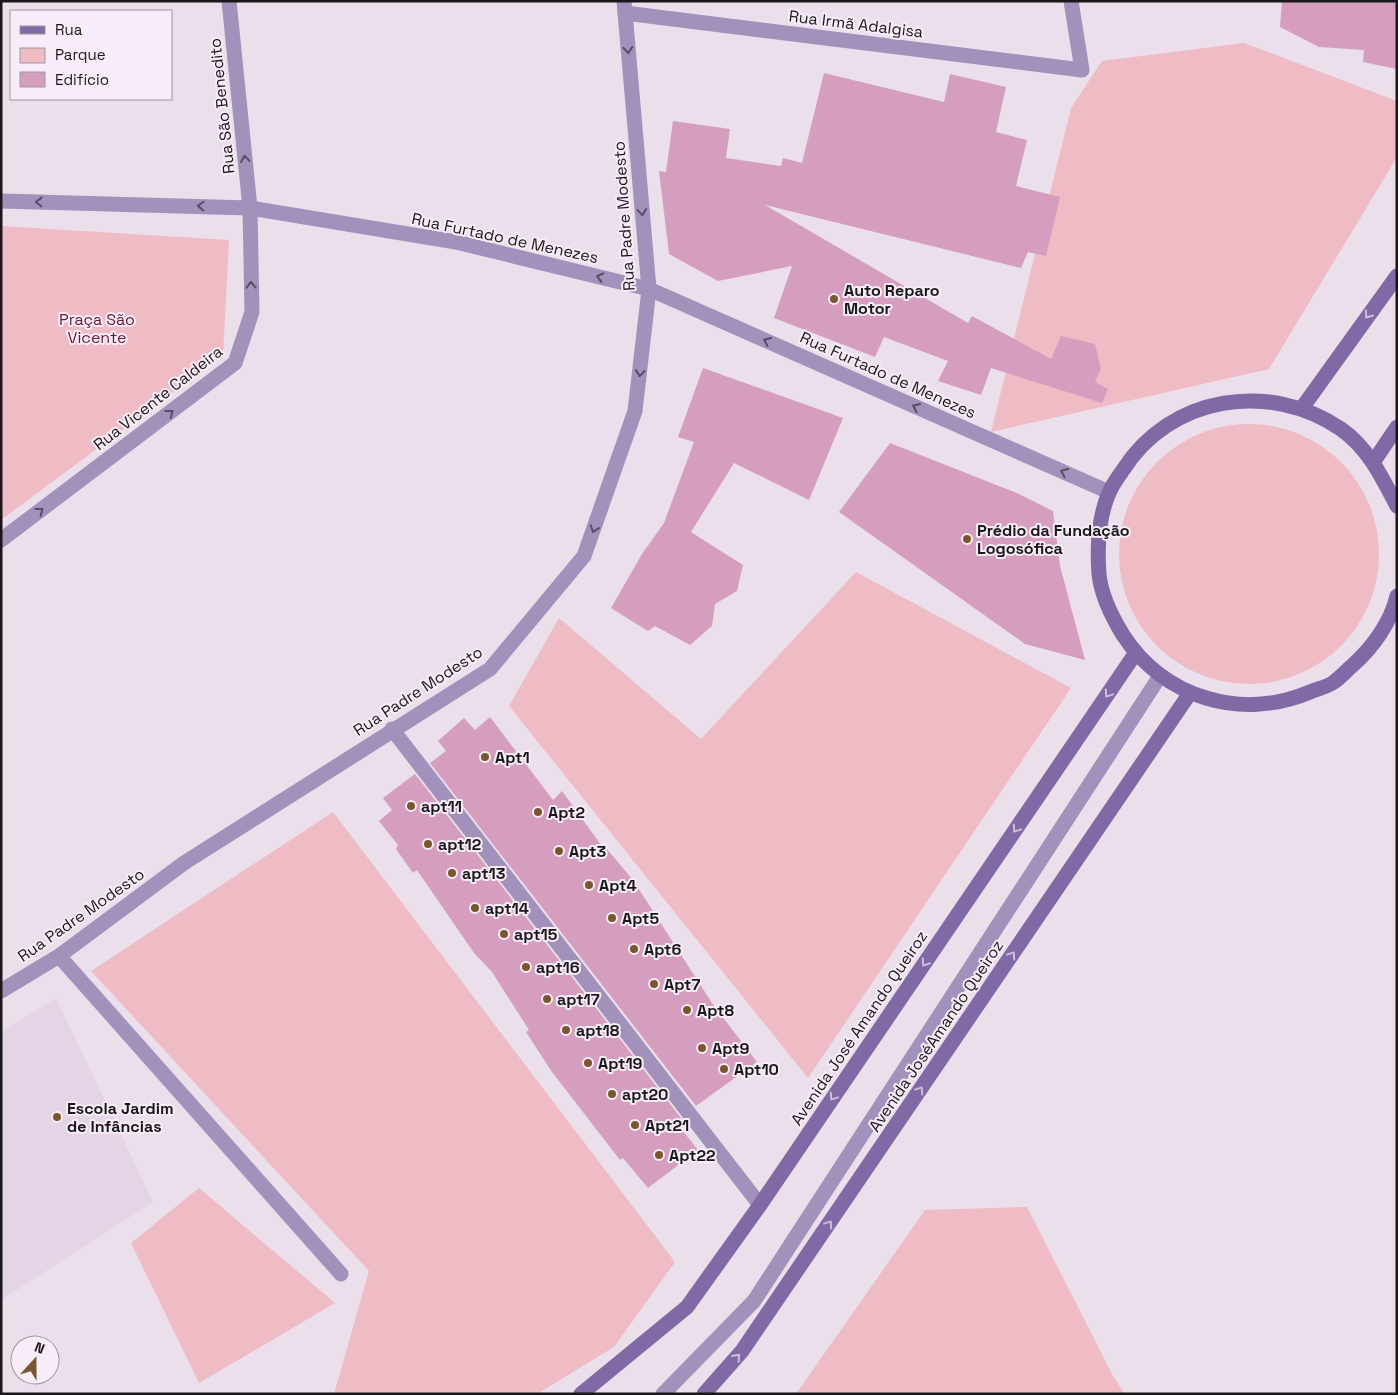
<svg xmlns="http://www.w3.org/2000/svg" width="1398" height="1395" viewBox="0 0 1398 1395" font-family="'Space Grotesk',sans-serif">
<style>
.built{fill:#e5d4e6}
.green{fill:#efbbc5}
.building{fill:#d69ebe}
.lines{fill:none;stroke-linecap:round;stroke-linejoin:round}
.lane{stroke:#a191bb;stroke-width:15}
.street{stroke:#a191bb;stroke-width:15}
.secondary{stroke:#8169a5;stroke-width:15}
.oneway{stroke:#574e63}
.oneway2{stroke:#cebedb}
.poi-dot{fill:#79562e;stroke:#f7ecf8;stroke-width:2}
.labels{text-anchor:middle;dominant-baseline:central;stroke-width:4;stroke-linejoin:round;paint-order:stroke}
.street-label{font-size:16px;fill:#1a171b;stroke:#f7ecf8}
.poi-label{font-size:16px;font-weight:bold;fill:#1a171b;stroke:#f7ecf8;text-anchor:start}
.park-label{font-size:16px;fill:#661b33;stroke:#f7ecf8}
</style>
<rect width="100%" height="100%" fill="#eadfeb"/>
<polygon class="built" points="56,998 153,1202 1,1300 1,1032"/>
<g class="green">
<polygon points="1244,43 1397,101 1397,157 1269,369 991,432 1071,108 1102,61"/>
<polygon points="1,226 229,240 223,355 1,520"/>
<circle cx="1249" cy="554" r="130"/>
<polygon points="856,572 1071,688 808,1078 509,706 559,618 701,739"/>
<polygon points="333,812 675,1262 614,1347 537,1394 334,1394 369,1271 91,971"/>
<polygon points="199,1188 335,1303 199,1383 131,1243"/>
<polygon points="1027,1207 1113,1376 1125,1394 796,1394 925,1210"/>
</g>
<g class="building">
<polygon points="1282,1 1397,1 1397,69 1363,62 1364,50 1319,47 1280,27"/>
<polygon points="824,73 944,102 950,74 1006,87 996,132 1027,140 1016,186 1060,197 1046,256 1028,252 1021,268 765,205 968,323 972,316 1051,359 1061,336 1095,344 1101,369 1095,382 1108,389 1102,403 991,368 981,395 938,381 948,361 884,337 875,357 774,318 792,266 718,281 669,254 659,171 666,172 673,121 730,129 726,158 781,166 783,158 802,163"/>
<polygon points="703,368 843,418 809,500 734,463 691,532 743,565 737,591 715,604 712,626 690,645 655,626 648,631 611,608 642,554 664,523 694,442 678,437"/>
<polygon points="890,443 1019,494 1053,511 1060,566 1085,660 1025,644 839,512"/>
<polygon points="490,717 553,800 562,791 604,849 606,848 633,880 712,1003 757,1062 696,1106 430,763 446,751 438,741 464,718 475,730"/>
<polygon points="415,774 681,1118 675,1121 698,1150 648,1188 623,1158 620,1160 552,1072 526,1032 529,1030 492,972 474,953 417,870 413,873 396,849 398,845 379,821 392,810 383,798"/>
</g>
<g class="lines">
<polyline class="lane" points="392,729 760,1205"/>
<g class="street">
<polyline points="625,13 1082,70 1071,1"/>
<polyline points="1,201 250,208 456,242 649,289 1109,492"/>
<polyline points="1,540 235,363 252,312 250,208 229,1"/>
<polyline points="59,956 341,1274"/>
<polyline points="1,991 59,956 184,863 490,669 584,556 635,411 649,289 624,1"/>
<polyline points="663,1394 754,1301 1160,676"/>
</g>
<g class="secondary">
<polyline points="1302,408 1397,276"/>
<polyline points="1374,461 1397,427"/>
<path d="M1397,506C1382,477 1368,448 1341,429C1269,380 1170,396 1123,470C1118,477 1112,485 1109,493C1098,518 1097,547 1099,574C1101,595 1112,617 1123,635C1164,698 1241,721 1310,692C1317,689 1327,687 1334,682C1341,677 1347,670 1353,665C1373,647 1391,622 1397,596"/>
<polyline points="581,1394 687,1307 760,1205 1135,654"/>
<polyline points="704,1394 742,1351 1190,693"/>
</g>
</g>
<defs><path id="oneway-chevron" d="M-2-3.5L2.5 0L-2 3.5" fill="none" stroke-width="1.6" stroke-linecap="round" stroke-linejoin="round" transform="scale(1.25)"/></defs>
<g class="oneway">
<use href="#oneway-chevron" transform="translate(628 50) rotate(85)"/>
<use href="#oneway-chevron" transform="translate(245 159) rotate(-96)"/>
<use href="#oneway-chevron" transform="translate(39 202) rotate(-179)"/>
<use href="#oneway-chevron" transform="translate(201 206) rotate(-178)"/>
<use href="#oneway-chevron" transform="translate(642 212) rotate(85)"/>
<use href="#oneway-chevron" transform="translate(600 277) rotate(-166)"/>
<use href="#oneway-chevron" transform="translate(251 285) rotate(-91)"/>
<use href="#oneway-chevron" transform="translate(767 341) rotate(-156)"/>
<use href="#oneway-chevron" transform="translate(640 373) rotate(96)"/>
<use href="#oneway-chevron" transform="translate(916 407) rotate(-156)"/>
<use href="#oneway-chevron" transform="translate(170 413) rotate(-37)"/>
<use href="#oneway-chevron" transform="translate(1064 472) rotate(-156)"/>
<use href="#oneway-chevron" transform="translate(40 511) rotate(-37)"/>
<use href="#oneway-chevron" transform="translate(594 529) rotate(109)"/>
</g>
<g class="oneway2">
<use href="#oneway-chevron" transform="translate(1368 315) rotate(125)"/>
<use href="#oneway-chevron" transform="translate(1108 694) rotate(124)"/>
<use href="#oneway-chevron" transform="translate(1016 829) rotate(124)"/>
<use href="#oneway-chevron" transform="translate(1012 955) rotate(-56)"/>
<use href="#oneway-chevron" transform="translate(925 963) rotate(124)"/>
<use href="#oneway-chevron" transform="translate(920 1090) rotate(-56)"/>
<use href="#oneway-chevron" transform="translate(833 1097) rotate(124)"/>
<use href="#oneway-chevron" transform="translate(829 1224) rotate(-56)"/>
<use href="#oneway-chevron" transform="translate(737 1357) rotate(-48)"/>
</g>
<g class="poi-dot">
<circle cx="834" cy="299" r="5"/>
<circle cx="967" cy="539" r="5"/>
<circle cx="485" cy="757" r="5"/>
<circle cx="411" cy="806" r="5"/>
<circle cx="538" cy="812" r="5"/>
<circle cx="428" cy="844" r="5"/>
<circle cx="559" cy="851" r="5"/>
<circle cx="452" cy="873" r="5"/>
<circle cx="589" cy="885" r="5"/>
<circle cx="475" cy="908" r="5"/>
<circle cx="612" cy="918" r="5"/>
<circle cx="504" cy="934" r="5"/>
<circle cx="634" cy="949" r="5"/>
<circle cx="526" cy="967" r="5"/>
<circle cx="654" cy="984" r="5"/>
<circle cx="547" cy="999" r="5"/>
<circle cx="687" cy="1010" r="5"/>
<circle cx="566" cy="1030" r="5"/>
<circle cx="702" cy="1048" r="5"/>
<circle cx="588" cy="1063" r="5"/>
<circle cx="724" cy="1069" r="5"/>
<circle cx="612" cy="1094" r="5"/>
<circle cx="57" cy="1117" r="5"/>
<circle cx="635" cy="1125" r="5"/>
<circle cx="659" cy="1155" r="5"/>
</g>
<g class="labels">
<g class="street-label">
<text transform="translate(856 24) rotate(7)">Rua Irmã Adalgisa</text>
<text transform="translate(222 106) rotate(-96)">Rua São Benedito</text>
<text transform="translate(624 216) rotate(-94)">Rua Padre Modesto</text>
<text transform="translate(505 238) rotate(12)">Rua Furtado de Menezes</text>
<text transform="translate(888 375) rotate(24)">Rua Furtado de Menezes</text>
<text transform="translate(158 398) rotate(-38)">Rua Vicente Caldeira</text>
<text transform="translate(418 691) rotate(-33)">Rua Padre Modesto</text>
<text transform="translate(81 915) rotate(-35)">Rua Padre Modesto</text>
<text transform="translate(859 1028) rotate(-56)">Avenida José Amando Queiroz</text>
<text transform="translate(936 1036) rotate(-56)">Avenida JoséAmando Queiroz</text>
</g>
<g class="poi-label">
<text x="844" y="290">Auto Reparo<tspan x="844" dy="18">Motor</tspan></text>
<text x="977" y="530">Prédio da Fundação<tspan x="977" dy="18">Logosófica</tspan></text>
<text x="495" y="757">Apt1</text>
<text x="421" y="806">apt11</text>
<text x="548" y="812">Apt2</text>
<text x="438" y="844">apt12</text>
<text x="569" y="851">Apt3</text>
<text x="462" y="873">apt13</text>
<text x="599" y="885">Apt4</text>
<text x="485" y="908">apt14</text>
<text x="622" y="918">Apt5</text>
<text x="514" y="934">apt15</text>
<text x="644" y="949">Apt6</text>
<text x="536" y="967">apt16</text>
<text x="664" y="984">Apt7</text>
<text x="557" y="999">apt17</text>
<text x="697" y="1010">Apt8</text>
<text x="576" y="1030">apt18</text>
<text x="712" y="1048">Apt9</text>
<text x="598" y="1063">Apt19</text>
<text x="734" y="1069">Apt10</text>
<text x="622" y="1094">apt20</text>
<text x="67" y="1108">Escola Jardim<tspan x="67" dy="18">de Infâncias</tspan></text>
<text x="645" y="1125">Apt21</text>
<text x="669" y="1155">Apt22</text>
</g>
<g class="park-label">
<text x="97" y="319">Praça São<tspan x="97" dy="18">Vicente</tspan></text>
</g>
</g>
<rect width="1398" height="1395" fill="none" stroke="#1a171b" stroke-width="5"/>
<rect x="10" y="10" width="162" height="90" fill="#f7ecf8" stroke="#9f97a0"/>
<rect x="20" y="26" width="25" height="8" fill="#8169a5" stroke="#9f97a0"/>
<text x="55" y="35" font-size="15" fill="#1a171b">Rua</text>
<rect x="20" y="48" width="25" height="15" fill="#efbbc5" stroke="#9f97a0"/>
<text x="55" y="60" font-size="15" fill="#1a171b">Parque</text>
<rect x="20" y="72" width="25" height="15" fill="#d69ebe" stroke="#9f97a0"/>
<text x="55" y="85" font-size="15" fill="#1a171b">Edifício</text>
<g transform="translate(35 1360) rotate(21)"><circle r="24" fill="#f7ecf8" stroke="#9f97a0"/>
<path d="M0-4L9 19L0 12L-9 19Z" fill="#79562e"/>
<text y="-8" font-size="14" font-weight="bold" text-anchor="middle" fill="#1a171b">N</text>
</g>
</svg>
